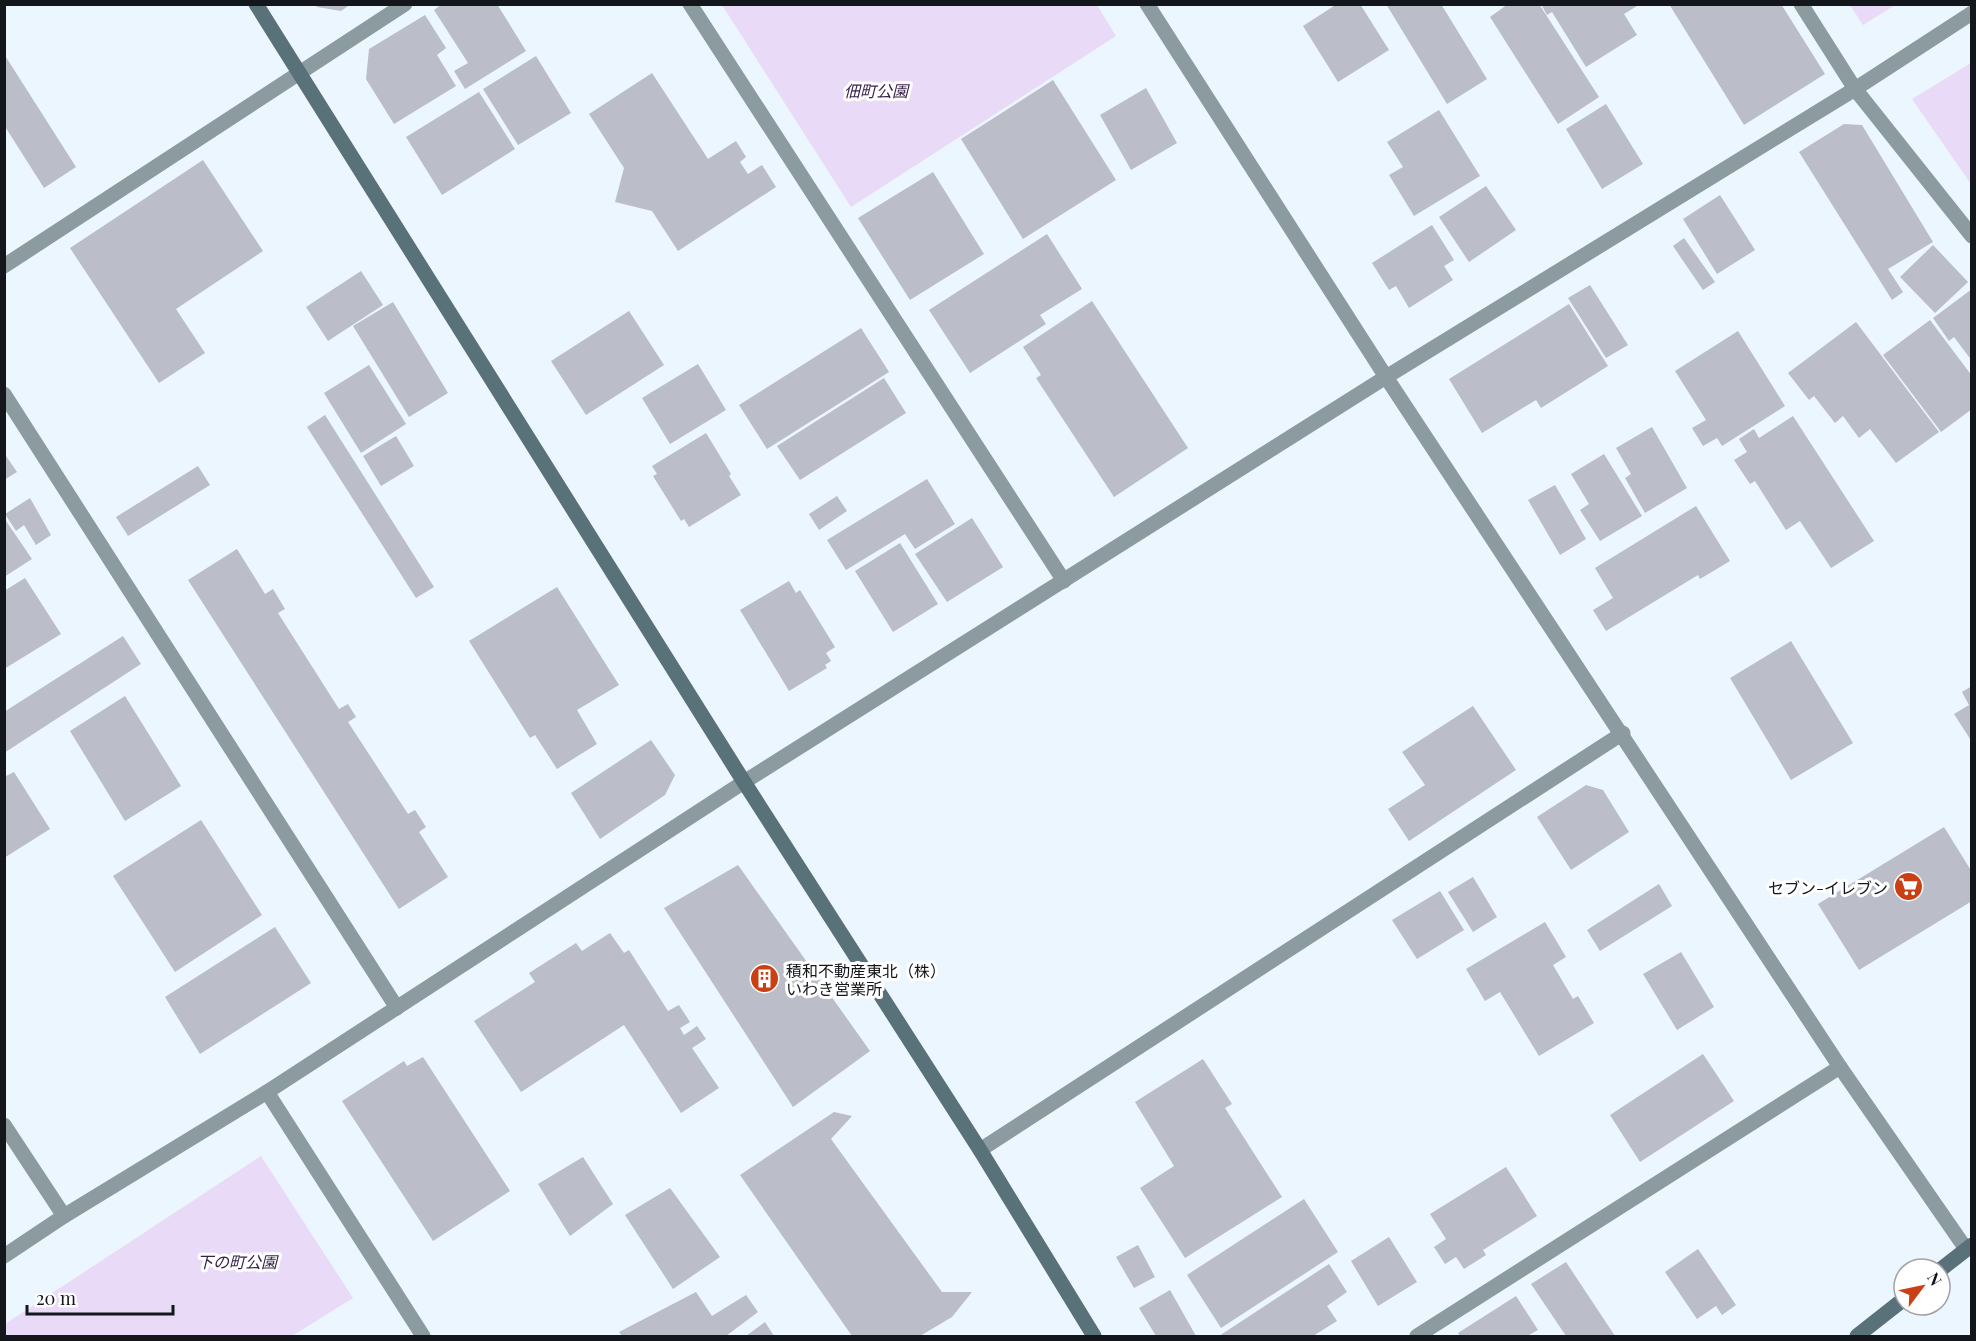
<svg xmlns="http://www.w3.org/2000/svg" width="1976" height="1341" viewBox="0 0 1976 1341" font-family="'Playfair Display','Noto Sans JP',serif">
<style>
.green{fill:#e9daf7}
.building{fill:#bbbdc9}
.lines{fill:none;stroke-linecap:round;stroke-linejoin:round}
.street{stroke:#8b9ba0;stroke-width:15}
.secondary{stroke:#597178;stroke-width:15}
.labels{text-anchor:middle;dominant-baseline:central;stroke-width:6;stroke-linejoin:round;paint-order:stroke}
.park-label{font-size:16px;font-style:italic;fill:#38224b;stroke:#fff}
.poi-label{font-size:16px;fill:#13161a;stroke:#fff;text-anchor:end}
</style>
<rect width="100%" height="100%" fill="#ecf6ff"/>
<g class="green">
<polygon points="722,5 1097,5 1116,36 851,207"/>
<polygon points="1850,5 1895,5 1863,25"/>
<polygon points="1971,63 1971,184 1912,99"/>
<polygon points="261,1156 353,1298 292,1336 5,1336 5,1324"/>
</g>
<g class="building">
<polygon points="315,4 351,4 341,11 317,7"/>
<polygon points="442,4 497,4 526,51 465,89 454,71 468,63 434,10"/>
<polygon points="1337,4 1360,4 1389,50 1338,82 1303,26"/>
<polygon points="1386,4 1441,4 1487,79 1447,104"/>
<polygon points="1508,4 1539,4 1599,97 1558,124 1490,17"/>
<polygon points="1541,4 1640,4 1624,14 1637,35 1586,67 1552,12 1547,15"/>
<polygon points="1669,4 1781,4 1825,74 1744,125"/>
<polygon points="425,15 446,48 437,55 456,86 394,124 366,79 369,49"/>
<polygon points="4,54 76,167 44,188 4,125"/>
<polygon points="536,56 571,113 518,145 483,89"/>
<polygon points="652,73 708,159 736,141 746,157 740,162 748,174 762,165 776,187 678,251 652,211 615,202 624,168 589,114"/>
<polygon points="1053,80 1116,180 1023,239 961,139"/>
<polygon points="1146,88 1177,143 1131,170 1100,115"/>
<polygon points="479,92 515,149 442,195 406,137"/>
<polygon points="1606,104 1643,164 1602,189 1566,129"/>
<polygon points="1439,110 1480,176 1414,216 1389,175 1403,167 1387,142"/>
<polygon points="1844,124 1862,125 1933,242 1888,269 1903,292 1892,300 1799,152"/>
<polygon points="203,160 263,251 176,309 205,353 159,383 70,248"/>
<polygon points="933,172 984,254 910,300 858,218"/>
<polygon points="1486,186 1516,230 1469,262 1439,217"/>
<polygon points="1720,195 1755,250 1717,274 1683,219"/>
<polygon points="1432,225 1454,260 1444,266 1453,280 1409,308 1396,286 1389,290 1372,263"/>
<polygon points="1047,234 1082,289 1040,315 1046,324 970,373 929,310"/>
<polygon points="1684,238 1715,282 1703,290 1673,246"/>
<polygon points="1933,245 1968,282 1935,313 1900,277"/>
<polygon points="361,271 383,305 328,341 306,307"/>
<polygon points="1590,285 1628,345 1606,358 1568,298"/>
<polygon points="1972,289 1972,361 1954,337 1949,341 1933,318"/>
<polygon points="1092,301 1188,448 1114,497 1036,378 1041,375 1023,347"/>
<polygon points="393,302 448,393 409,417 353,326"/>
<polygon points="1569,304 1608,366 1541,408 1536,400 1482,433 1449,379"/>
<polygon points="629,311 664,365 586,415 551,361"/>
<polygon points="1930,320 1972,376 1972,409 1941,432 1883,355"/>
<polygon points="1856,322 1939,432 1896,463 1870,429 1859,438 1843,416 1835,423 1814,396 1809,400 1788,373"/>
<polygon points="861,328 889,372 767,449 739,405"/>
<polygon points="1738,331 1785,406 1722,446 1717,438 1703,446 1692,428 1706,420 1675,371"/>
<polygon points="698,364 726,410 670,444 642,398"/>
<polygon points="369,365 406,424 361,453 324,393"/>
<polygon points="884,378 906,413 800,480 777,446"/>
<polygon points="325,415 434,587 416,598 307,427"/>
<polygon points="1793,416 1874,541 1831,568 1800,521 1786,530 1755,481 1750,484 1734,460 1747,452 1739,439 1754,429 1759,438"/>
<polygon points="1652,427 1687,488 1645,513 1625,478 1631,474 1616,448"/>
<polygon points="706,433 731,474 729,476 741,495 689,527 684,519 681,521 653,476 657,474 652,466"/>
<polygon points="396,436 414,466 381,486 363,456"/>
<polygon points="4,453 17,472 4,480"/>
<polygon points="1604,454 1642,516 1600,541 1580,510 1589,504 1571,474"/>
<polygon points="198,466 210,485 128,536 116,517"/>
<polygon points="927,479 955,524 915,549 905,534 846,570 827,540"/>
<polygon points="1555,485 1586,539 1560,555 1528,500"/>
<polygon points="837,496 847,511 819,530 809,514"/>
<polygon points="30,498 51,535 36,545 24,525 16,531 5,514"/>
<polygon points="1696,506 1730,561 1700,579 1698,575 1606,631 1593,610 1613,598 1595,568"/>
<polygon points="4,518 32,559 4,577"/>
<polygon points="972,518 1003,567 947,602 915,554"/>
<polygon points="900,543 938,604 893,632 855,571"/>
<polygon points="237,549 265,594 273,589 285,609 278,613 339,709 348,704 356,717 348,722 408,814 415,810 426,827 419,832 448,877 399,909 188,580"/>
<polygon points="25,578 61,634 4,669 4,591"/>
<polygon points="789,581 796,593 800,590 835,647 826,653 831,661 825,665 827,668 789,691 740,610"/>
<polygon points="557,587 619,685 577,710 597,744 557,769 535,735 530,738 469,641"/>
<polygon points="123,636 141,664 4,753 4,712"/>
<polygon points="1791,641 1853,743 1791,780 1730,678"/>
<polygon points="1972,686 1972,742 1954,714 1969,705 1962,692"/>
<polygon points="125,696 181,786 125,821 70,731"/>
<polygon points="1473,706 1516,770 1409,841 1388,809 1425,785 1402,752"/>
<polygon points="651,740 675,775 665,795 600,839 571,793"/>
<polygon points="14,772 50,829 4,858 4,777"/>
<polygon points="1586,785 1603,790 1629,832 1571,870 1537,817"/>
<polygon points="201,820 262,915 175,972 113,876"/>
<polygon points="1944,827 1972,872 1972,901 1859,970 1818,904"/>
<polygon points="738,865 870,1051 793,1107 664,908"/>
<polygon points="1473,877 1497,917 1473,932 1448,892"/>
<polygon points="1659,884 1672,906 1600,951 1587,930"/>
<polygon points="1440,891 1464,930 1417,959 1392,920"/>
<polygon points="1545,922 1566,957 1553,965 1573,999 1578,996 1594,1023 1539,1056 1500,992 1485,1001 1466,969"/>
<polygon points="275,927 311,983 200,1054 165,997"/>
<polygon points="610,933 624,953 629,950 668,1011 679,1005 690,1022 680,1028 684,1035 697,1026 706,1039 692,1048 719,1088 681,1113 624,1025 521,1092 474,1021 535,982 529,973 576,943 582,951"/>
<polygon points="1681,952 1714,1007 1677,1030 1643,974"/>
<polygon points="1703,1054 1734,1101 1640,1162 1610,1115"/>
<polygon points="423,1057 510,1191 433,1241 342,1101 404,1061 407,1066"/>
<polygon points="1203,1059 1232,1104 1225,1108 1282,1197 1185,1258 1140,1188 1174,1166 1135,1102"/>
<polygon points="834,1112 852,1116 831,1139 942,1292 972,1292 952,1317 920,1336 852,1336 740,1175"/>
<polygon points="583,1157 613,1204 570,1236 538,1184"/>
<polygon points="1506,1167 1537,1216 1483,1250 1486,1255 1464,1269 1456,1257 1445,1264 1434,1247 1446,1239 1430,1214"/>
<polygon points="670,1188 720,1257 673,1289 625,1215"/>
<polygon points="1304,1199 1338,1252 1221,1328 1187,1275"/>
<polygon points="1389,1237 1417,1282 1378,1306 1351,1261"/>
<polygon points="1138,1245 1155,1277 1134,1288 1116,1257"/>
<polygon points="1698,1249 1736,1305 1722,1315 1716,1306 1697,1319 1665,1272"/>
<polygon points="1566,1262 1615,1336 1566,1336 1531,1284"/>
<polygon points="1329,1264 1347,1292 1327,1306 1337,1321 1313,1336 1219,1336"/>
<polygon points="1170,1290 1196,1336 1156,1336 1139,1308"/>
<polygon points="696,1292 712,1316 746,1295 758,1312 726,1336 622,1336 619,1332"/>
<polygon points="1516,1296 1538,1330 1527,1336 1460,1336 1458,1333"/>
<polygon points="765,1322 774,1336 746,1336"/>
</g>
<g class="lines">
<g class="street">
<polyline points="690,4 1064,581"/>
<polyline points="1147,4 1386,377 1840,1067 1966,1249"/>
<polyline points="1801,4 1855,89 1972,236"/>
<polyline points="4,266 405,4"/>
<polyline points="4,394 397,1008"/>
<polyline points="267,1092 423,1336"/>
<polyline points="4,1125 64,1216"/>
<polyline points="980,1150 1623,733"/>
<polyline points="4,1256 64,1216 267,1092 744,782 1386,377 1855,89 1972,13"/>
<polyline points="1417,1336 1840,1067"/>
</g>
<g class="secondary">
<polyline points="256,4 744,782 980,1150 1094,1336"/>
<polyline points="1940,1270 1972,1245"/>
<polyline points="1857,1336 1904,1299"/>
</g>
</g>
<defs>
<symbol id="supermarket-disc" viewBox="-11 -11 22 22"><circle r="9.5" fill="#c94014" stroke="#fff"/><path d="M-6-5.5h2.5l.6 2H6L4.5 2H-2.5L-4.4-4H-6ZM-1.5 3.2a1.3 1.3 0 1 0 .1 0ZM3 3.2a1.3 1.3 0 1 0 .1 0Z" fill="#fff"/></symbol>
<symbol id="building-disc" viewBox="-11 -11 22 22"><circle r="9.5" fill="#c94014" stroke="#fff"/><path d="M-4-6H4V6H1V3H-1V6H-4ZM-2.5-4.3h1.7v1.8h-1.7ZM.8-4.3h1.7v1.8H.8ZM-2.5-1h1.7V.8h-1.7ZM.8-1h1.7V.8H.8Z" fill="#fff"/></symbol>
</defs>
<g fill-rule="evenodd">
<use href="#supermarket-disc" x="1892" y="870" width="33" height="33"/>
<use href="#building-disc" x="748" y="962" width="33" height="33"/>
</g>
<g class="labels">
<g class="park-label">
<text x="876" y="90">佃町公園</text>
<text x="237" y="1261">下の町公園</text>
</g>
<g class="poi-label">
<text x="1888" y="887">セブン-イレブン</text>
<text x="786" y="970" text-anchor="start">積和不動産東北（株）<tspan x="786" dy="18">いわき営業所</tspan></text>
</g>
</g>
<rect width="1976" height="1341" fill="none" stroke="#13161a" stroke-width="12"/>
<g transform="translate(1922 1287) rotate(58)"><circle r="28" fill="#ffffff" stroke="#a1a2a3" stroke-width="1.5"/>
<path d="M0-4.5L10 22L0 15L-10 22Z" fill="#c94014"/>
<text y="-9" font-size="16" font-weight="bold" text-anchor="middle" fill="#13161a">N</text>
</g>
<path d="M27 1305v9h146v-9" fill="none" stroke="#13161a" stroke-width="3"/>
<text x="36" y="1305" font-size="18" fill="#13161a" stroke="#ffffff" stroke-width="4.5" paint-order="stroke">20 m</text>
</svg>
